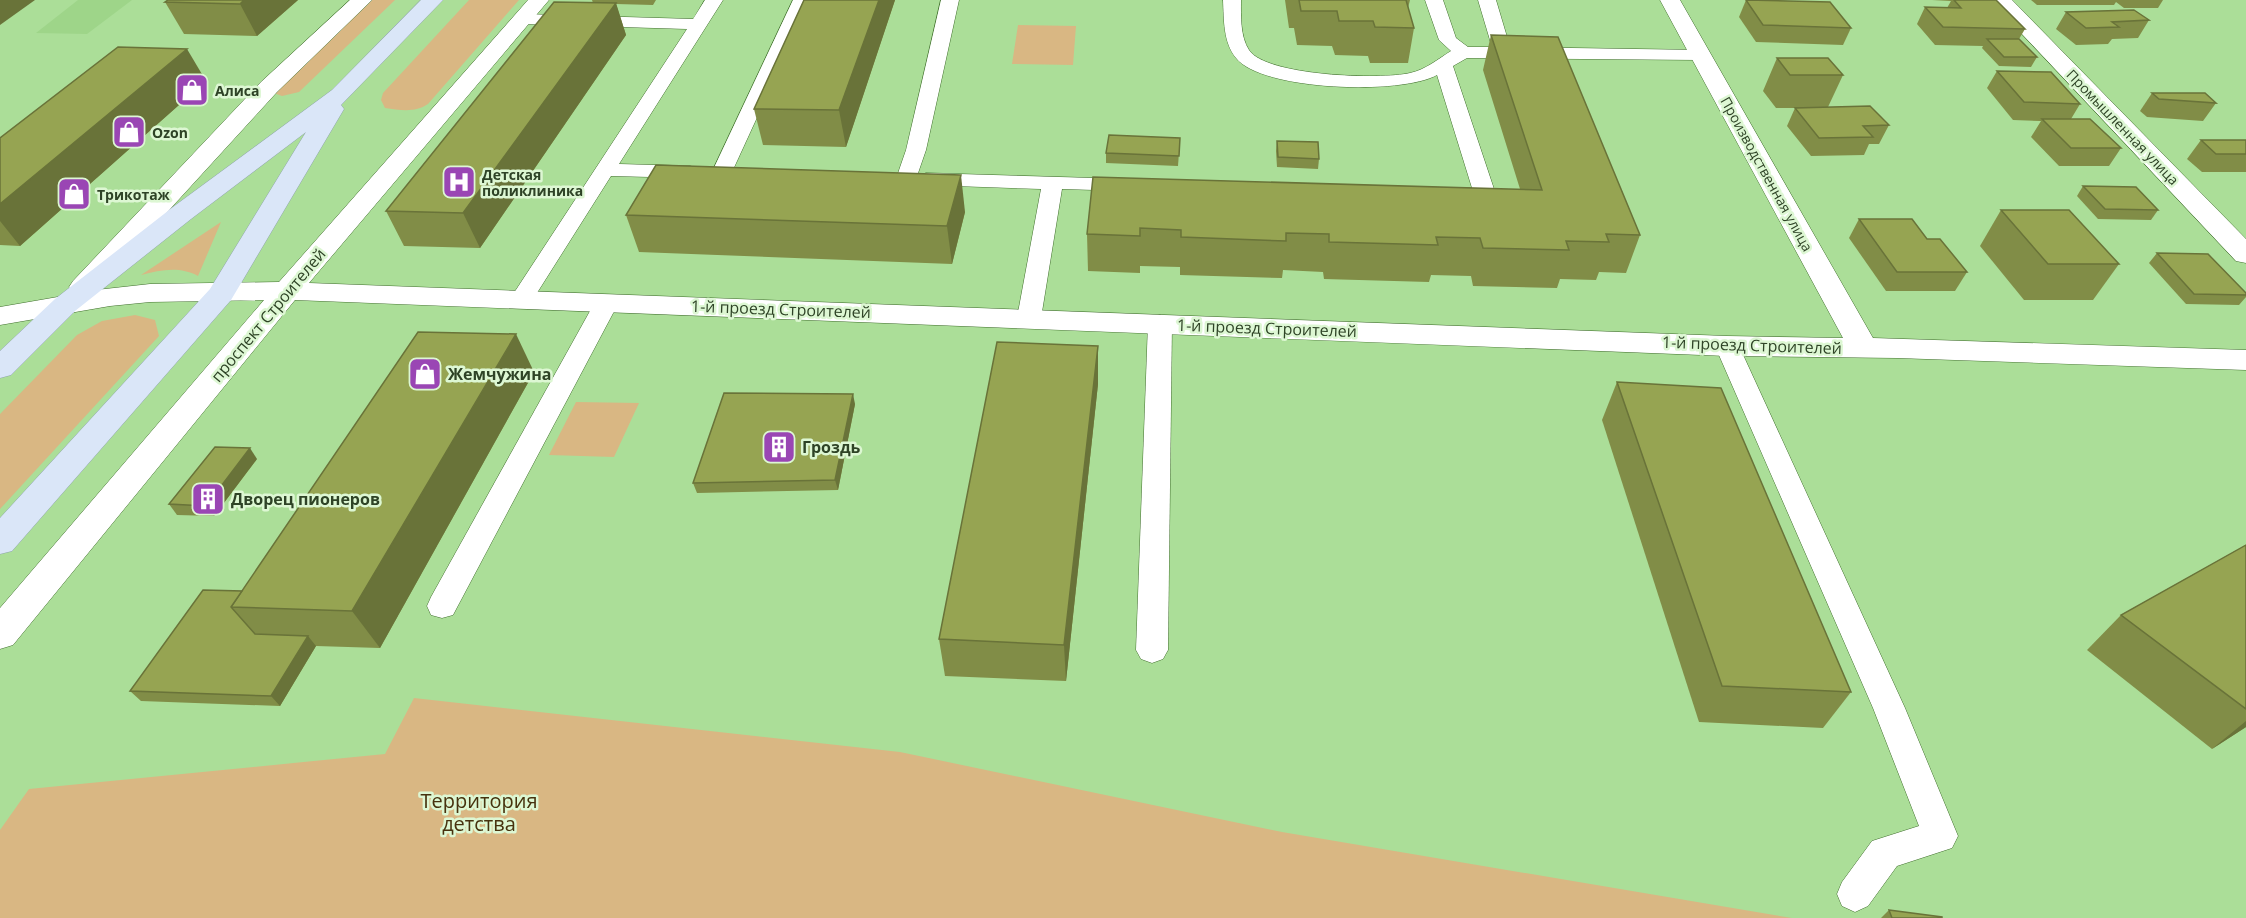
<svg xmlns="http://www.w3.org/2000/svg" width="2246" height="918" viewBox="0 0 2246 918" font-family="'Open Sans',sans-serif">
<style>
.built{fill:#9ed589}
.green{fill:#d9b783}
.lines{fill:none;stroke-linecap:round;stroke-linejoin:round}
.lane-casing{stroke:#406e2d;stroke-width:1}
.street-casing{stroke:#406e2d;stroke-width:1}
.primary-casing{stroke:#8ea3ab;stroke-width:1}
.lane{fill:#fff;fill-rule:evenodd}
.street{fill:#fff;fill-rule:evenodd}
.primary{fill:#dae6f8;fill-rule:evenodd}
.wall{fill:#818d47}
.shaded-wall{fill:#697339}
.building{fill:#96a452;stroke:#697339;stroke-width:1.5}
.labels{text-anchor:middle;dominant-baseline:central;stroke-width:5;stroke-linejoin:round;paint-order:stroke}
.far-poi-label{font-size:14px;font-weight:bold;fill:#2e4326;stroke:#ddf7d3;text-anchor:start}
.far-street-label{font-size:14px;fill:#2e4326;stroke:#ddf7d3}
.street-label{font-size:16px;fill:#2e4326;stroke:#ddf7d3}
.poi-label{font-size:16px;font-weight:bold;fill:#2e4326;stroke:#ddf7d3;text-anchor:start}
.near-park-label{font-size:20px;fill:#47320e;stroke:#ddf7d3}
</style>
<rect width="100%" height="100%" fill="#abde98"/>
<polygon class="built" points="78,0 132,0 87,34 36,33"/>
<g class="green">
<polygon points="370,0 395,0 299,92 282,96 274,93"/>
<path d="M469,0H519L428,104C415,113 400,110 385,108L381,100L383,93Z"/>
<polygon points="1018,25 1076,26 1073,65 1012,64"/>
<path d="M221,222L198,276C179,266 161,270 141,275Z"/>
<polygon points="135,315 155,320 159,336 0,509 0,414 77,335 102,321"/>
<polygon points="576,402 639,403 614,457 549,455"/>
<polygon points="414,698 900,752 1282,832 1792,918 0,918 0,830 29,789 385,754"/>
</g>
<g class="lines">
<defs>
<g id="lane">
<polygon points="705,0 723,0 619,164 690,166 697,168 700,172 697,176 690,178 611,176 530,304 522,306 514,304 510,299 687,29 523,24 517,23 514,19 517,15 523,14 693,19"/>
<polygon points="793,0 811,0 732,172 729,176 722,178 715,176 712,172"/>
<polygon points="941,0 959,0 926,150 917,176 926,173 1128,179 1135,181 1139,185 1135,189 1128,191 1062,189 1041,318 1037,323 1029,326 1021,323 1017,318 1041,189 926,185 919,183 916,180 913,183 906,185 899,183 896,179 906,150"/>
<path d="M1223,0H1241C1241,16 1240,36 1249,50C1266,76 1381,80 1410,73C1425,70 1438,59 1451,51L1439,40L1425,0H1443L1456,38L1468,47H1492L1478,0H1496L1510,47L1700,50L1706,51L1709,55L1706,59L1700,60L1467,58L1453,66L1496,195L1493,200C1479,203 1463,202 1449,199L1446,194L1449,189L1472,188L1437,75C1402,95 1262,91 1236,58C1223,42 1224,20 1223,0Z"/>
<polygon points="607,295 615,297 619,302 453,615 442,618 431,615 427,606 431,597 595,302 599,297"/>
<polygon points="1160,315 1169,318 1172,323 1168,650 1163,659 1152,663 1141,659 1136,650 1148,323 1151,318"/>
<polygon points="1727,338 1736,340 1739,346 1905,708 1958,836 1952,848 1897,866 1868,906 1855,912 1842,906 1837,894 1842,882 1872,841 1919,826 1873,708 1715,346 1718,340"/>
</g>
<g id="street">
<polygon points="350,0 372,0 277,92 96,290 150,284 279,282 528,0 549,0 309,283 1727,336 1843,338 1660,0 1680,0 1873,338 2246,350 2246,370 1897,358 1727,356 295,300 13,645 0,649 0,608 264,300 150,302 110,306 0,325 0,307 75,294 69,287 73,281 261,82"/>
<polygon points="1990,0 2012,0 2246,239 2246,263 2236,261"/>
</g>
<polygon id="primary" points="421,0 443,0 341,105 344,109 231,300 12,551 0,554 0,518 210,289 306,132 191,219 75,311 11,375 0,378 0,351 55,299 173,207 332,90"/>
</defs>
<use href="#lane" class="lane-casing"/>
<use href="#street" class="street-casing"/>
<use href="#primary" class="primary-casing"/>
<use href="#lane" class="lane"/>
<use href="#street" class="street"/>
<use href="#primary" class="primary"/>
</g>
<g class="wall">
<polygon points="298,0 257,36 184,34 165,2"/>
<polygon points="592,0 656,0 653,5 616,4 626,35 480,248 404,246 386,211 593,3"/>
<polygon points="804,0 895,0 846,147 763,145 754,109"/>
<polygon points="1285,0 1410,0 1408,8 1414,28 1408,63 1370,63 1368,56 1335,55 1332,46 1297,45 1294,28 1289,28"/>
<polygon points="1746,0 1851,28 1843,45 1756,42 1739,17"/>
<polygon points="1932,0 1996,0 2025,29 2019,39 2037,57 2031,67 1999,66 1982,48 1983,46 1935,45 1917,24 1925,7 1947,8 1951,1"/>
<polygon points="2031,0 2163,0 2158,8 2124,8 2116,2 2114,5 2037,5"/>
<polygon points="2066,12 2149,20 2138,38 2112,39 2108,44 2076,45 2056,29"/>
<polygon points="1491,35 1640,235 1626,273 1599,272 1596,280 1560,279 1557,288 1473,286 1471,276 1431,275 1429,282 1324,279 1323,272 1283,270 1282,278 1180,275 1180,267 1140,266 1140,273 1088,271 1087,234 1520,189 1483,70"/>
<polygon points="1777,58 1843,75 1828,107 1889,125 1879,144 1869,144 1864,155 1811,156 1787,126 1795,108 1776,108 1763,91"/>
<polygon points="1997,71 2080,104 2071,119 2121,148 2109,166 2059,166 2031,137 2041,121 2013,120 1987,88"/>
<polygon points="206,81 20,246 0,245 0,138"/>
<polygon points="2152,93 2216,103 2203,121 2147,117 2140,111"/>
<polygon points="1180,138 1178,166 1106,163 1106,153"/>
<polygon points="2201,140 2246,140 2246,172 2202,172 2187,159"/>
<polygon points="1277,141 1319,159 1318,169 1277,167 1276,151"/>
<polygon points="2083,186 2158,210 2151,220 2098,219 2077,196"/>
<polygon points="2001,210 2119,264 2093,300 2024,300 1980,246"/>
<polygon points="965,212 952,264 639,252 626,215"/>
<polygon points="1859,219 1927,239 1967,272 1955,291 1886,291 1849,238"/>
<polygon points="2157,253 2246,293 2246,297 2239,305 2186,304 2149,263"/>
<polygon points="1098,346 1098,384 1066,681 945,676 939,639"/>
<polygon points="534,372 380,648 316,646 280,706 141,701 130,691 242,591"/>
<polygon points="1617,382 1851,692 1823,728 1699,722 1602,420"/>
<polygon points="855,404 838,490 697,493 693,483"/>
<polygon points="257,459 214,516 177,515 169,504"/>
<polygon points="2246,545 2246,727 2212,749 2087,650 2121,615"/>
<polygon points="1889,910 1942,918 1881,918"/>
</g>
<g class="shaded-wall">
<polygon points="0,0 35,0 0,25"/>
<polygon points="244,0 298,0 257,36 240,4"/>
<polygon points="879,0 895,0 846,147 839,110"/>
<polygon points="616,3 626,35 480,248 463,213"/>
<polygon points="187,49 206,81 20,246 0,221 0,204"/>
<polygon points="961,175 965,212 952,264 947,226"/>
<polygon points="516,334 534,372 380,648 352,611"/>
<polygon points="1098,346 1098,384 1066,681 1064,645"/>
<polygon points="853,394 855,404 838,490 835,480"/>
<polygon points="250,448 257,459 214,516 206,506"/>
<polygon points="308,636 316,646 280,706 271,696"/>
<polygon points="2246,721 2246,727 2212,749"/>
</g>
<g class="building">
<polygon points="168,0 244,0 240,4 165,2"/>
<polygon points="804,0 879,0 839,110 754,109"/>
<polygon points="1299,0 1406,0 1414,28 1375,27 1373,21 1339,21 1337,11 1301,11"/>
<polygon points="1746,0 1830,2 1851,28 1763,25"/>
<polygon points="1954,0 1996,0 2025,29 1943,27 1925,7 1961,8"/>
<polygon points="554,2 616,3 463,213 386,211"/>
<polygon points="2134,10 2149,20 2112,22 2119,27 2086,28 2066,12"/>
<polygon points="1491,35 1558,37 1640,235 1606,234 1609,242 1566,241 1569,250 1483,248 1480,238 1436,237 1438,245 1329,242 1329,234 1286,233 1286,241 1181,237 1181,230 1140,228 1140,236 1087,234 1093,177 1542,190"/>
<polygon points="1987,39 2019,39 2037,57 2004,57"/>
<polygon points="118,47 187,49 0,204 0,138"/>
<polygon points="1777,58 1828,58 1843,75 1790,75"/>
<polygon points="1997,71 2051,72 2080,104 2024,102"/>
<polygon points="2152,93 2205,93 2216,103 2159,99"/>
<polygon points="1870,106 1889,125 1863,126 1873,137 1819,138 1795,108"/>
<polygon points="2042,119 2090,119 2121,148 2071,148"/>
<polygon points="1109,135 1180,138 1179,156 1106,153"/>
<polygon points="2201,140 2246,140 2246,154 2216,154"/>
<polygon points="1277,141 1318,142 1319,159 1278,157"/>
<polygon points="656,165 961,175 947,226 626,215"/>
<polygon points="2083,186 2136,187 2158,210 2105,209"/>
<polygon points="2001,210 2069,210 2119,264 2048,264"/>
<polygon points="1859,219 1912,219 1927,239 1940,239 1967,272 1897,272"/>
<polygon points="2157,253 2208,254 2246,293 2246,295 2194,294"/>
<polygon points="418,332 516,334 352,611 231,607"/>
<polygon points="997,342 1098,346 1064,645 939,639"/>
<polygon points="1617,382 1721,388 1851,692 1722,686"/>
<polygon points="724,393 853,394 835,480 693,483"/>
<polygon points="215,447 250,448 206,506 169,504"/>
<polygon points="2246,545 2246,709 2121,615"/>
<polygon points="203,590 242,591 231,607 255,634 308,636 271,696 130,691"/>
<polygon points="1889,910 1942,917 1942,918 1892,918"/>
</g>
<defs>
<symbol id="shop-square" viewBox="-11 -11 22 22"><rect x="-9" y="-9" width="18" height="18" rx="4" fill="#9a46b4" stroke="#ddf7d3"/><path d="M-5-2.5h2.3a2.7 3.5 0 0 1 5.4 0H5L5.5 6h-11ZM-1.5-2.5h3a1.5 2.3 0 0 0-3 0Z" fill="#fff"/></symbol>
<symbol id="hospital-square" viewBox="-11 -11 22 22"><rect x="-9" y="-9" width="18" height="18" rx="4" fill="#9a46b4" stroke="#ddf7d3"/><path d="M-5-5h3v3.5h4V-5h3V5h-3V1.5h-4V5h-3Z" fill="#fff"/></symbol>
<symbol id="building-square" viewBox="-11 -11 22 22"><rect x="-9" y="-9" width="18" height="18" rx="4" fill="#9a46b4" stroke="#ddf7d3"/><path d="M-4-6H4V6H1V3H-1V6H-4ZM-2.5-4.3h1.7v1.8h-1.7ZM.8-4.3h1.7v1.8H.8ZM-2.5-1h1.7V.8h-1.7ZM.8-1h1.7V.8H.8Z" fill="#fff"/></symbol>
</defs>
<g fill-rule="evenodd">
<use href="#shop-square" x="173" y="71" width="38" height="38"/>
<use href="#shop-square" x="110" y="113" width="38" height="38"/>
<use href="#hospital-square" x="440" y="163" width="38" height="38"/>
<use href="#shop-square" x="55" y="175" width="38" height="38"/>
<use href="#shop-square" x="406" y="355" width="38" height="38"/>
<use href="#building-square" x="760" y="428" width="38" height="38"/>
<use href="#building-square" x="189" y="480" width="38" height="38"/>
</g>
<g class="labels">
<g class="far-poi-label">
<text x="215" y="90">Алиса</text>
<text x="152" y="132">Ozon</text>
<text x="482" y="174">Детская<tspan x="482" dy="16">поликлиника</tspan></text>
<text x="97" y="194">Трикотаж</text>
</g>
<g class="far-street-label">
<text transform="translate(2123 127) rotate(46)">Промышленная улица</text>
<text transform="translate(1767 174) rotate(61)">Производственная улица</text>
</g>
<g class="street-label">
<text transform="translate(781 309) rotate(2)">1-й проезд Строителей</text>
<text transform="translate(268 315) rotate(-50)">проспект Строителей</text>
<text transform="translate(1267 328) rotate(2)">1-й проезд Строителей</text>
<text transform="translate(1752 345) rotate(2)">1-й проезд Строителей</text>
</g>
<g class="poi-label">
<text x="448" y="374">Жемчужина</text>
<text x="802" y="447">Гроздь</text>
<text x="231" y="499">Дворец пионеров</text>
</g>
<g class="near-park-label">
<text x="479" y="800">Территория<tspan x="479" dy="23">детства</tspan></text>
</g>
</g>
</svg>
